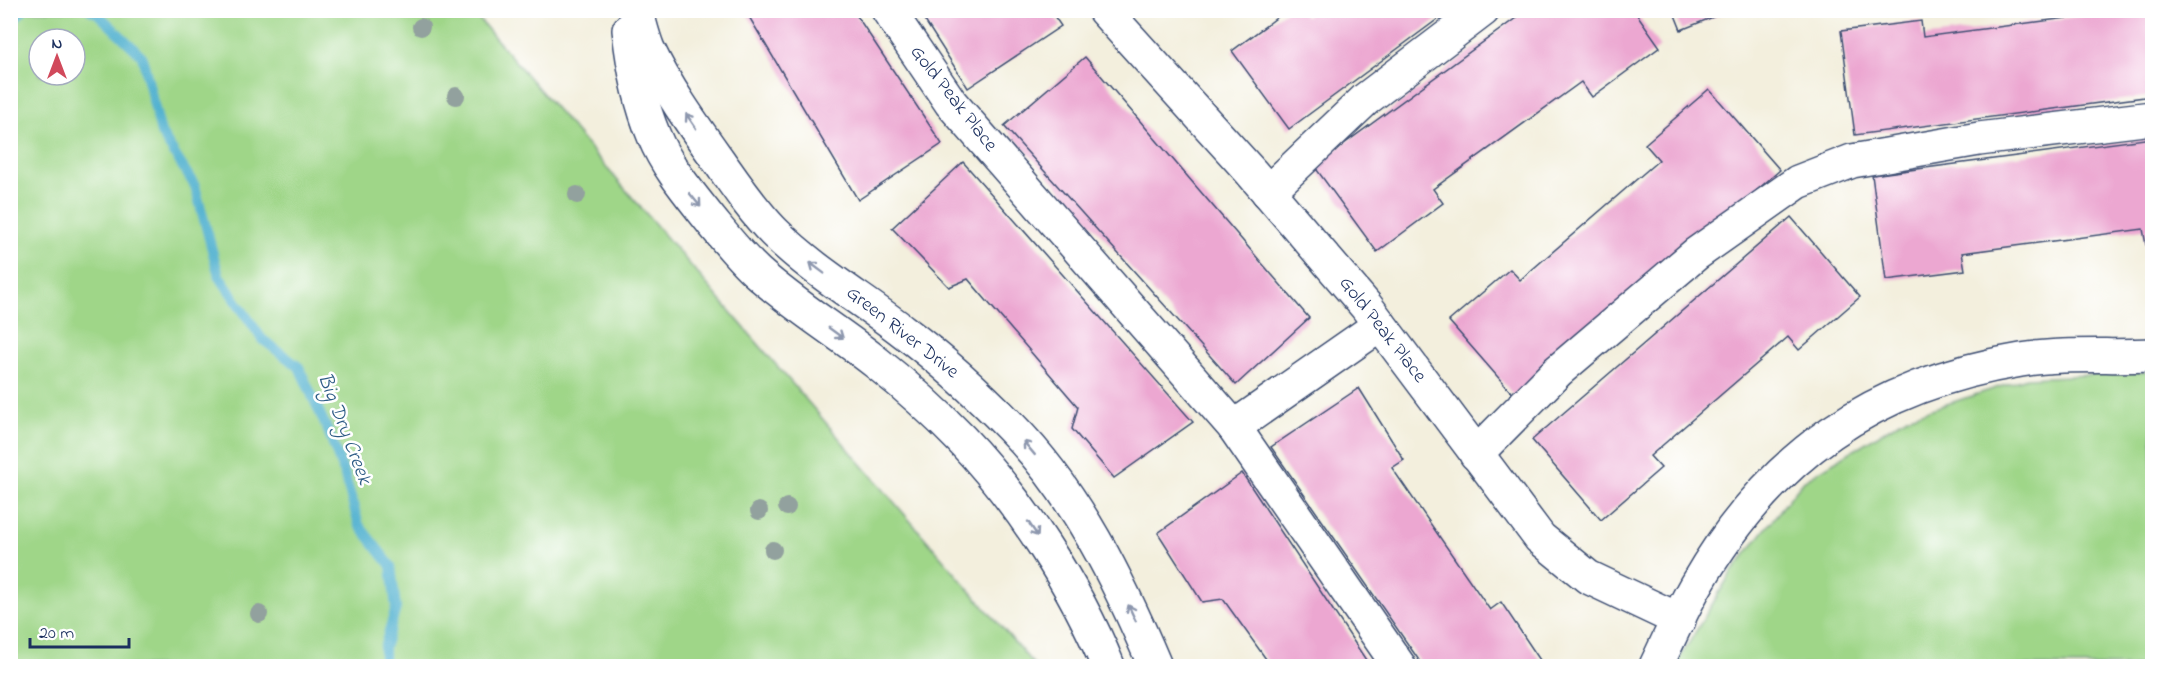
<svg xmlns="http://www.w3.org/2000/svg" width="2163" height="677" viewBox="0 0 2163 677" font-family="'Indie Flower',sans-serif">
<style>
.green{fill:#9fd688;stroke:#5d8273;stroke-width:1.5;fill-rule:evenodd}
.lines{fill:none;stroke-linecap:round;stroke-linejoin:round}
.stream{stroke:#50b0cf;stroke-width:10}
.building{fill:#eca7d1}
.minor-casing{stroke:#3b4c71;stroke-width:36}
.minor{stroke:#fff;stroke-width:33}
.tree{fill:#92a19e}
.oneway{stroke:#8d97ae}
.labels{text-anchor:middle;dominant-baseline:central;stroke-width:5;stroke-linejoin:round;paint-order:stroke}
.street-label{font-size:20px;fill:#1b2f5e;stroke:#fff}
.water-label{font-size:21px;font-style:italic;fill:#2e5c86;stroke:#fff}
</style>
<rect width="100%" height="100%" fill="#fff"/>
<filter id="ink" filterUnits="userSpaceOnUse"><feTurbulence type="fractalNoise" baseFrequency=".0167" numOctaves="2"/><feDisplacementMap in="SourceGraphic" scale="12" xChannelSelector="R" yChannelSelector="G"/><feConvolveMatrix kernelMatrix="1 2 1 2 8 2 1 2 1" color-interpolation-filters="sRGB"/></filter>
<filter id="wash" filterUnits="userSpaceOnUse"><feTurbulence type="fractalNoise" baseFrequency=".008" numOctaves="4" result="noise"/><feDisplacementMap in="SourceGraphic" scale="24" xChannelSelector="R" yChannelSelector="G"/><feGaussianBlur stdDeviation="1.35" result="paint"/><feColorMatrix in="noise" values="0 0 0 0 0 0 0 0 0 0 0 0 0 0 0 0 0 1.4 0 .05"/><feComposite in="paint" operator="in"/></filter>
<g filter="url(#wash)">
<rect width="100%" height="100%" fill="#f3efdd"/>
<g class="green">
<path d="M10,11H472L1035,666H11ZM39,39H75V75H39Z"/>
<polygon points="2152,372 2152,666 1675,666 1731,573 1803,481 1907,417 2027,378"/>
</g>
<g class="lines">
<g class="stream">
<polyline points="90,10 97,13 142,56 161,133 195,186 219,276 262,339 299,367 328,431 344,473 359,525 391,566 396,608 384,648 384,666"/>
<polyline points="10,23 23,10"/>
</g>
</g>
<g id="blocks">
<g class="building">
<polygon points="745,10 853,10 942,144 858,200"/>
<polygon points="918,10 1050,10 1061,26 968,88"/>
<polygon points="1287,10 1301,10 1305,17 1313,10 1450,10 1289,129 1232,51"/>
<polygon points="1527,10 1634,10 1660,47 1592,97 1581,82 1433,189 1443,203 1377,252 1314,166"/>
<polygon points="1673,10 1728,10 1728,11 1681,30"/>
<polygon points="2104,10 2152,10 2152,96 1855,135 1841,31 1921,21 1923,37 2104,13"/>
<polygon points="1085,57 1309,318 1236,385 1004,126"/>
<polygon points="1709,89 1780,170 1517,399 1449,321 1510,269 1520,280 1659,160 1645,144"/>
<polygon points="2152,138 2152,244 2146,245 2143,229 1962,253 1965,270 1886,280 1872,175"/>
<polygon points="963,162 1193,422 1114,478 1072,429 1078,407 968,279 949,287 892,228"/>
<polygon points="1791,217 1860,297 1799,350 1788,337 1650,456 1661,468 1601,520 1532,440"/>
<polygon points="1359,388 1404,460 1392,468 1490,610 1501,602 1544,666 1423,666 1271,447"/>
<polygon points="1242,473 1370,666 1271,666 1223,599 1202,602 1158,533"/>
</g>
</g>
</g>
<g filter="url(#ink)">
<use href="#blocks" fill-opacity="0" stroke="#3b4c71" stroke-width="1.5"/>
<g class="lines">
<defs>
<g id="minor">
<path d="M636,10C640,23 643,37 648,49C667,89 693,125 718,160C735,184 753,211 774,232C812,270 860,298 903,331C942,360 978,393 1011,427C1077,494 1119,581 1155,666"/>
<polyline points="888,10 951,103 1234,427 1399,666"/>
<polyline points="1104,10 1251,172 1366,306 1540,538 1588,577 1679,620"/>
<path d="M629,30C633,66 640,103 654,136C667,168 691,195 712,222C726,239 741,258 758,273C795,306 838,332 877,363C906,386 935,412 961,439C1020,501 1076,587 1108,666"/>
<polyline points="1268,192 1366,99 1483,10"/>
<polyline points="1234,427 1380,325"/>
<polyline points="1476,454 1558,371 1696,254 1798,182 1852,161 1979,139 2152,118"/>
<path d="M1656,666C1669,639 1681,611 1696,585C1771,455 1873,384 2021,360C2064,353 2109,357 2152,355"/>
</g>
</defs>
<use href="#minor" class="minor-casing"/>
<use href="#minor" class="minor"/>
</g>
<g class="tree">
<circle cx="421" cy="27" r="9"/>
<circle cx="456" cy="96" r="9"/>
<circle cx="577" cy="195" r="9"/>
<circle cx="787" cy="507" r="9"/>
<circle cx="759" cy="511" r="9"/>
<circle cx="773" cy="550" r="9"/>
<circle cx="259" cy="614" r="9"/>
</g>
<defs><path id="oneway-shaft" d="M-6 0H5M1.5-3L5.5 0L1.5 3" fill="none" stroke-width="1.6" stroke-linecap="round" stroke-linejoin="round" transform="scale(1.5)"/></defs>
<g class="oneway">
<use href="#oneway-shaft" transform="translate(691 121) rotate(-124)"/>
<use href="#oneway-shaft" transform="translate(695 200) rotate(51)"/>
<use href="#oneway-shaft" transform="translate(817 268) rotate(-143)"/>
<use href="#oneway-shaft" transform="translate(836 333) rotate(36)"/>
<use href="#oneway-shaft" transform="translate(1029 448) rotate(-130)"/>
<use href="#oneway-shaft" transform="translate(1033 529) rotate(56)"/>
<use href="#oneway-shaft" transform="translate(1132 613) rotate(-115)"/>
</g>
</g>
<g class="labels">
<g class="street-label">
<text transform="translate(953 99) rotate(52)">Gold Peak Place</text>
<text transform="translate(1382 330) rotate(52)">Gold Peak Place</text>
<text transform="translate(902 333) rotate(38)">Green River Drive</text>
</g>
<g class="water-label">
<text transform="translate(344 429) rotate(69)">Big Dry Creek</text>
</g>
</g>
<rect width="2163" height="677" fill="none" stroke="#fff" stroke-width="36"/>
<g transform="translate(57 57)"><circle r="28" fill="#ffffff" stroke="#a4acbf" stroke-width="1.5"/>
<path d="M0-4.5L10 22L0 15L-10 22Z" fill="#d1495b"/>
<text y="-9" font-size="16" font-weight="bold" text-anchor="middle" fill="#1b2f5e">N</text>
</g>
<path d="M30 638v9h99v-9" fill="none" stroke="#1b2f5e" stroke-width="3"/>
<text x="39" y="638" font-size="18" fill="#1b2f5e" stroke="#ffffff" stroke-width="4.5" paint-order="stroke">20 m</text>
</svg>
